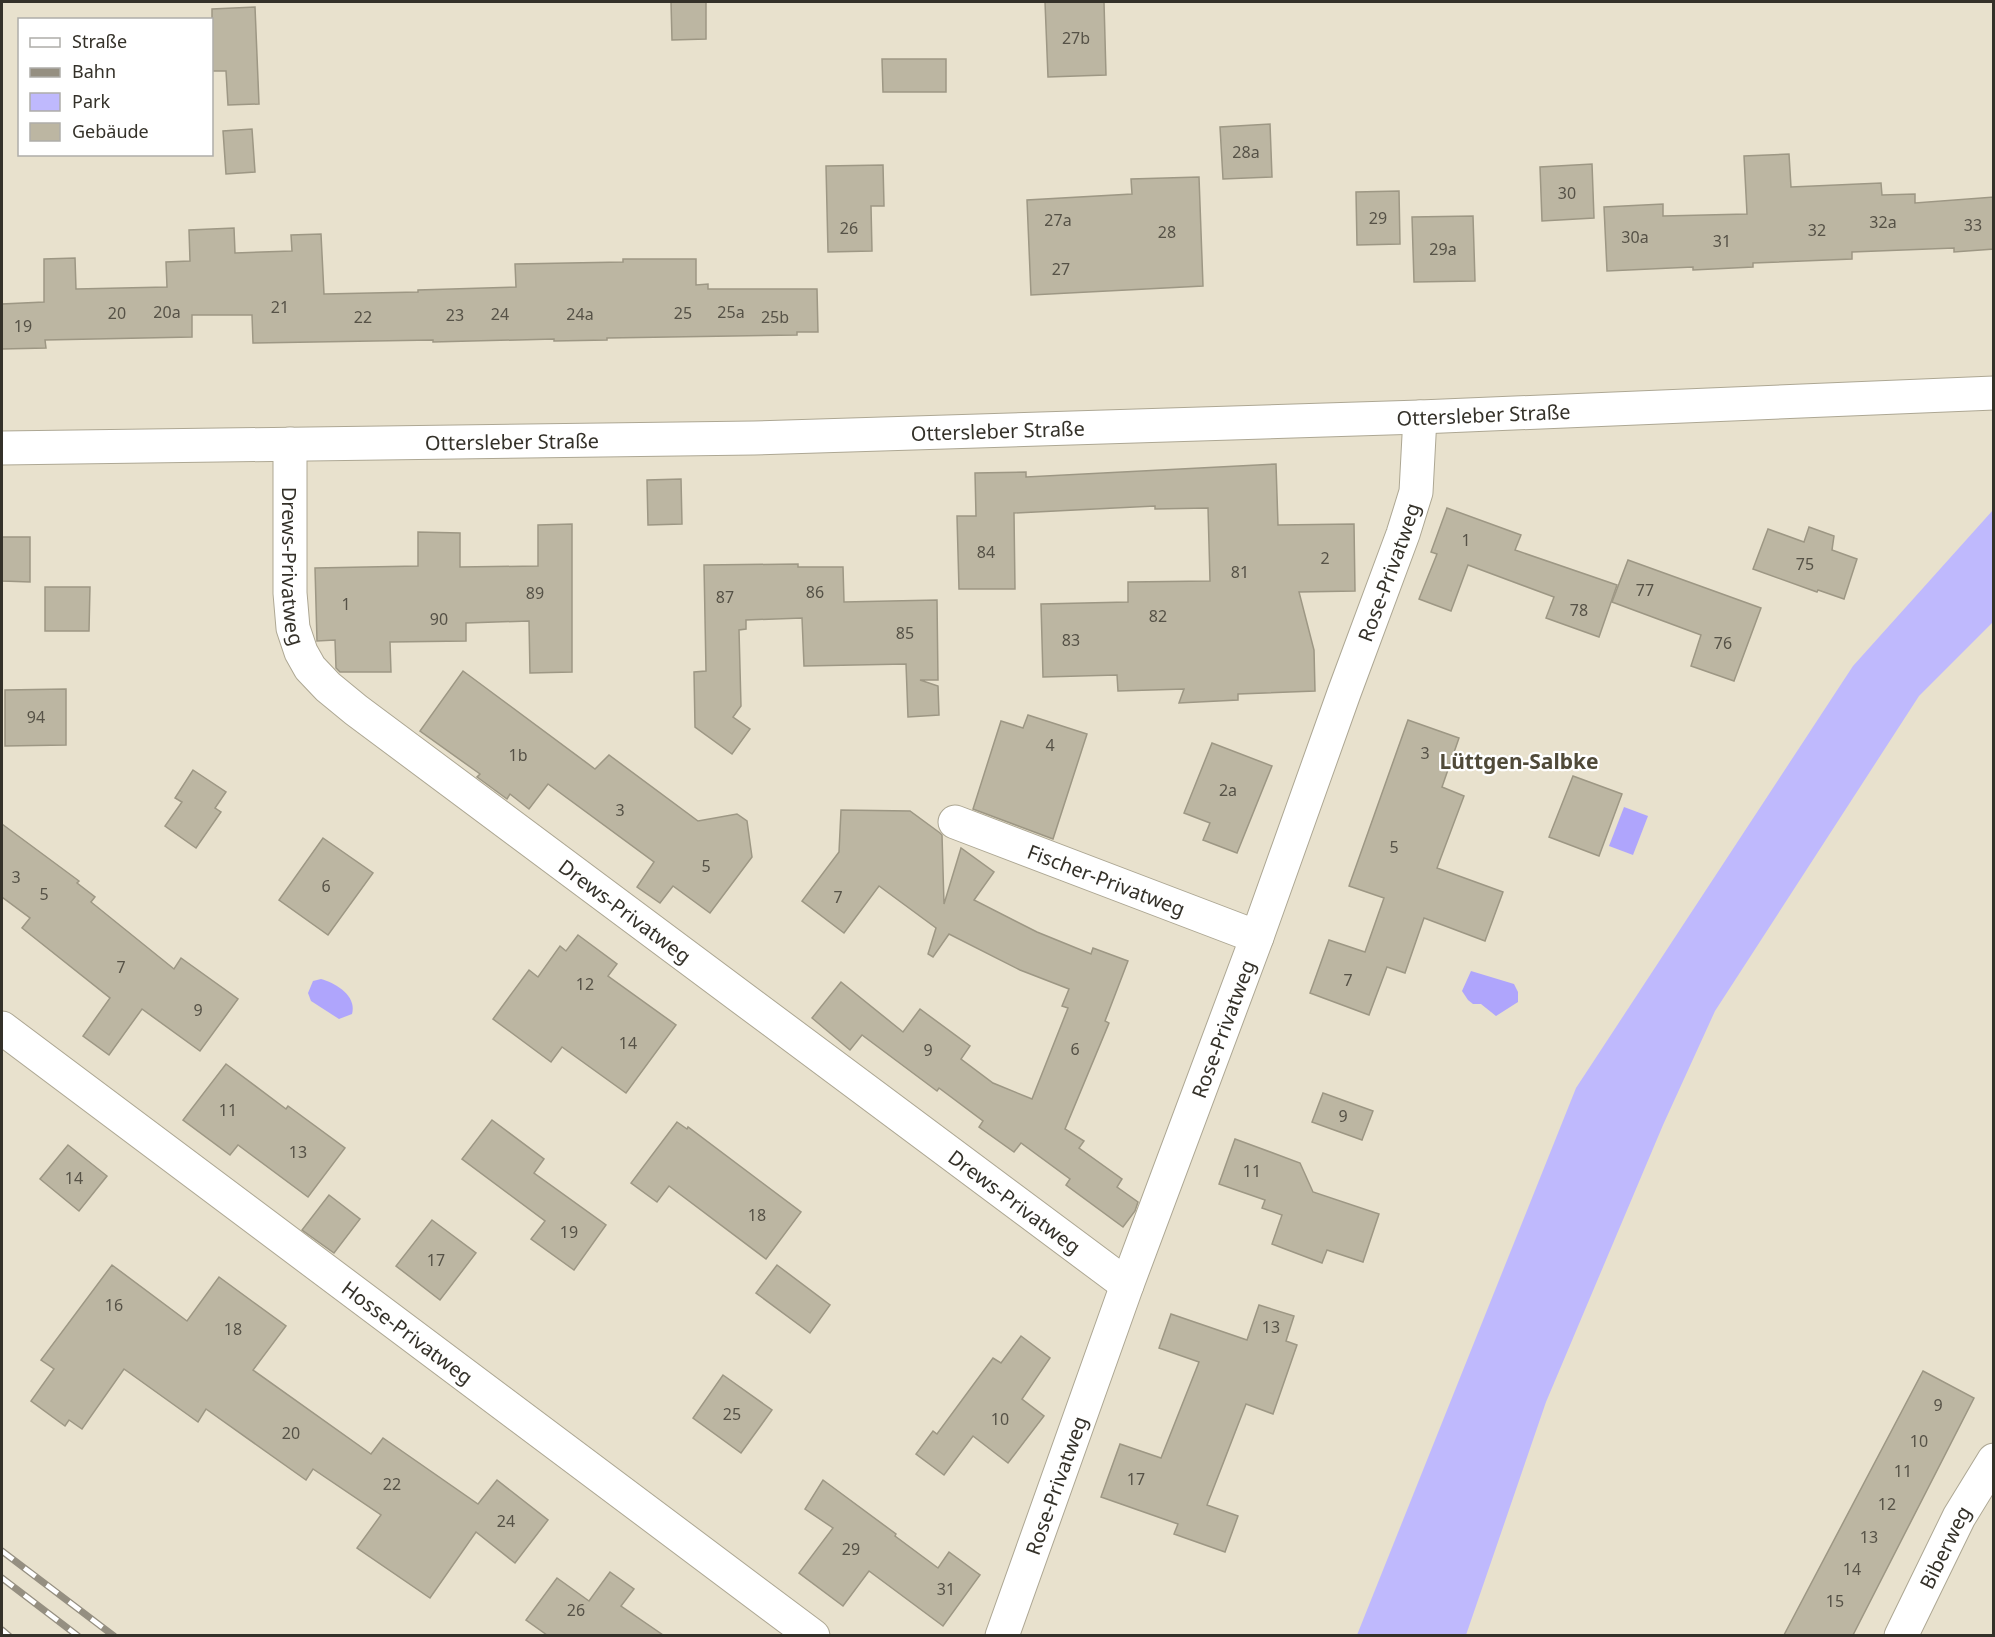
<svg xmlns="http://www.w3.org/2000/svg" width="1995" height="1637" viewBox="0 0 1995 1637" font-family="'Noto Sans',sans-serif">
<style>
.green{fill:#bfb9fd}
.water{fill:#afa5fc}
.building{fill:#bcb6a2;stroke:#9d9784;stroke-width:1.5}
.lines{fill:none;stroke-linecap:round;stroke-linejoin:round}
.street-casing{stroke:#ada793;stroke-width:35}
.secondary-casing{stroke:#ada793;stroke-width:35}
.street{stroke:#fff;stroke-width:33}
.secondary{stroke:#fff;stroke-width:33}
.rail-casing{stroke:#958f81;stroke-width:7}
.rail{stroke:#fff;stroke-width:4.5;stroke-dasharray:14;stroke-linecap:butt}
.labels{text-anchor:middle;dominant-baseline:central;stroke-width:4.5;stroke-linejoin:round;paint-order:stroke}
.number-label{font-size:16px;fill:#565247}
.street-label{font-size:20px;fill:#343129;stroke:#fff}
.neighbourhood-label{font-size:21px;font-weight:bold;fill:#504a39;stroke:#fff}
</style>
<rect width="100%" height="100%" fill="#e8e1cd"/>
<polygon class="green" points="1993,510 1993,622 1919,696 1715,1011 1663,1125 1546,1402 1466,1635 1357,1635 1576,1088 1853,666"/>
<g class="water">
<polygon points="1624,807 1648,816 1633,855 1609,846"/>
<polygon points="1471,971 1514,984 1518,992 1518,1002 1496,1016 1481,1004 1473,1004 1468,1000 1462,991"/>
<path d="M321,979C336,983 357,996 352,1014L339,1019L311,1001L308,993L313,981Z"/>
</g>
<g class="building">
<polygon points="671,2 706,2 706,39 672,40"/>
<polygon points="1045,2 1104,2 1106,75 1048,77"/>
<polygon points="255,7 259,104 228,105 226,71 212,71 212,9"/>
<polygon points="882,59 946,59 946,92 883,92"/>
<polygon points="1270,124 1272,177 1223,179 1220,127"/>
<polygon points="252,129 255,172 226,174 223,131"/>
<polygon points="1789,154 1791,187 1881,183 1882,195 1915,194 1915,203 1994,197 1994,249 1954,252 1954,248 1852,252 1852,259 1753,263 1753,267 1693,270 1693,267 1607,271 1604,207 1663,204 1663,216 1747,214 1744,156"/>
<polygon points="1592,164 1594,218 1542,221 1540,167"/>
<polygon points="883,165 884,206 871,206 872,251 828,252 826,166"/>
<polygon points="1199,177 1203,286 1031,295 1027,200 1132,194 1131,179"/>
<polygon points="1399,191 1400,244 1357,245 1356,192"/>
<polygon points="1473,216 1475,281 1414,282 1412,217"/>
<polygon points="234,228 235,253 292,251 291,235 321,234 324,294 418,292 418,290 516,287 515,264 623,262 623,259 696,259 696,285 708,284 708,289 817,289 818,332 797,332 797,335 607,338 607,340 554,341 554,339 433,342 433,340 253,343 252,315 192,315 192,337 45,340 46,348 2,349 2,304 44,302 44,259 75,258 76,289 167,287 166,262 190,261 189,230"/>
<polygon points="1276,464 1278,525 1354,524 1355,591 1299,592 1314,650 1315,691 1238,694 1238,700 1179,703 1184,689 1118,691 1117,675 1043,677 1041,604 1128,602 1128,582 1210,581 1208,508 1155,509 1155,506 1014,513 1015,589 959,589 957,516 976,516 975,473 1026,472 1026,477"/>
<polygon points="681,479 682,524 648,525 647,480"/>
<polygon points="1447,508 1521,535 1515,550 1617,585 1599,637 1546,618 1554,597 1468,565 1451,611 1419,599 1437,554 1431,552"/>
<polygon points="572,524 572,672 530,673 529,621 466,623 466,641 390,642 391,672 340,672 336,668 335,640 317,641 315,568 418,566 418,532 460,533 460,567 538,566 538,525"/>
<polygon points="1809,527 1834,536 1832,550 1857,559 1844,599 1818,590 1817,592 1753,569 1768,529 1804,542"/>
<polygon points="2,537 30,537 30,582 2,581"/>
<polygon points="1628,560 1761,608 1734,681 1691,666 1701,635 1612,602"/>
<polygon points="798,564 798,567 843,567 844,602 937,600 938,680 920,680 938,686 939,715 908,717 906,664 804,666 802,618 746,620 746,629 739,630 741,706 733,717 750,729 732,754 695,727 694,672 706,671 704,565"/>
<polygon points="45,587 90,587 89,631 45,631"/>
<polygon points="463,671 595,769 609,755 698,821 737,814 747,821 752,857 710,913 673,886 660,903 637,887 654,862 548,784 529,809 510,794 507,799 477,777 480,774 420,731"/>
<polygon points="66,689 66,745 5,746 5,690"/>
<polygon points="1028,715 1087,734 1053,839 973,809 1001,721 1023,728"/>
<polygon points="1408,720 1459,738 1442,787 1464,796 1437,868 1503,892 1485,941 1424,918 1405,973 1387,967 1369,1015 1310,993 1329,940 1365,952 1384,898 1349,886"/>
<polygon points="1212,743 1272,766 1237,853 1203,840 1210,823 1184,813"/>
<polygon points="193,770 226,792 215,808 221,812 196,848 165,826 182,802 175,798"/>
<polygon points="1573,776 1622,794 1599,856 1549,837"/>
<polygon points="841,810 910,811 940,833 942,835 944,904 961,848 994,872 974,900 1037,932 1091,954 1093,948 1128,961 1105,1021 1109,1023 1065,1129 1084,1141 1079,1148 1122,1179 1117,1187 1138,1202 1135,1211 1123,1227 1066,1185 1070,1179 1021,1143 1014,1152 979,1127 983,1121 939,1088 937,1091 862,1035 850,1050 812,1018 841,982 903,1032 920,1009 970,1046 961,1059 993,1083 1032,1099 1068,1008 1062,1006 1069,989 1020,970 949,934 933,957 928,954 936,928 879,886 844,933 802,901 839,852"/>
<polygon points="2,824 79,881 77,883 95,897 91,902 174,969 181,958 238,999 200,1051 142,1009 109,1055 83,1036 110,998 22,928 30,918 2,897"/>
<polygon points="323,838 373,873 328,935 279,900"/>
<polygon points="578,935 617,964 608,976 676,1025 626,1093 562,1047 551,1062 493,1019 529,970 538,977 560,946 566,951"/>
<polygon points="226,1064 286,1109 288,1106 345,1148 308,1197 238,1145 230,1155 183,1120"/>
<polygon points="1323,1093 1373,1111 1362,1140 1312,1122"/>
<polygon points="492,1120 544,1159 534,1173 606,1225 574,1270 531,1239 545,1221 462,1159"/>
<polygon points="677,1122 687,1129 688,1127 801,1212 766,1259 669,1186 657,1202 631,1183"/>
<polygon points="1235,1139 1300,1163 1313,1192 1379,1214 1363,1262 1327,1250 1322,1263 1272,1244 1282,1215 1262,1208 1265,1200 1219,1184"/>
<polygon points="68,1145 107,1176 79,1211 40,1179"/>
<polygon points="329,1195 360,1219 334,1253 302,1230"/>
<polygon points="432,1220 476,1253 440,1300 396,1266"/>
<polygon points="112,1265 187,1321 219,1277 286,1326 253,1370 371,1454 383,1438 478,1504 497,1480 548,1520 515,1563 476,1532 430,1598 357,1548 381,1515 313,1469 306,1480 206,1409 198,1422 124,1369 82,1429 69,1420 65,1426 31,1401 54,1369 41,1360"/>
<polygon points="777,1265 830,1305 810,1333 756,1293"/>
<polygon points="1259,1305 1294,1316 1286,1341 1297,1345 1273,1414 1246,1404 1207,1505 1238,1516 1225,1552 1174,1534 1178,1524 1101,1497 1120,1444 1161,1458 1199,1362 1159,1348 1171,1314 1247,1340"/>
<polygon points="1021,1336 1050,1358 1022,1399 1044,1416 1008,1463 973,1436 944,1475 916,1454 933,1431 937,1434 993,1358 1001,1363"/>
<polygon points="1923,1371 1974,1398 1853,1635 1784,1635"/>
<polygon points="723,1375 772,1410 741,1453 693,1418"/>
<polygon points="823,1480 896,1534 895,1536 938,1568 949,1552 980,1575 943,1626 869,1571 843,1606 799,1573 833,1528 805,1509"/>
<polygon points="610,1572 634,1589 621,1606 663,1635 547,1635 526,1620 557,1578 589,1601"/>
</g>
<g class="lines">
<defs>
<g id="street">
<path id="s1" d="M290,444V593L293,628L301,652L310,668L328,687L356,710L1127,1285"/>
<path id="s2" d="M955,822L1257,937"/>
<path id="s3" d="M2,1028L813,1636"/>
<path id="s4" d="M1002,1636L1127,1285L1257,937L1344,693L1403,534L1416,492L1420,417"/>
<path id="s5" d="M1901,1636L1959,1517L1994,1460"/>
</g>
<g id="secondary">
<path id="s6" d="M2,448L754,438L1420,417L1994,393"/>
</g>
</defs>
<use href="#street" class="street-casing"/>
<use href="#secondary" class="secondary-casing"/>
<use href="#street" class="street"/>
<use href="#secondary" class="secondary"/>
<defs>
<g id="rail">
<polyline points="2,1551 114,1636"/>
<polyline points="2,1578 78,1636"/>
<polyline points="2,1630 9,1636"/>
</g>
</defs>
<use href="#rail" class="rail-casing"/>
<use href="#rail" class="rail"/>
</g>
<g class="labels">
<g class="number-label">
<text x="1076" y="38">27b</text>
<text x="1246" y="152">28a</text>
<text x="1567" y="193">30</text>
<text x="1378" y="218">29</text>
<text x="1058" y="220">27a</text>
<text x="1883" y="222">32a</text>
<text x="1973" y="225">33</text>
<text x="849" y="228">26</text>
<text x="1817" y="230">32</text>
<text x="1167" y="232">28</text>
<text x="1635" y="237">30a</text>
<text x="1722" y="241">31</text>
<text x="1443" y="249">29a</text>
<text x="1061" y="269">27</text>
<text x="280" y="307">21</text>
<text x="167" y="312">20a</text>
<text x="731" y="312">25a</text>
<text x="117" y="313">20</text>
<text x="683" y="313">25</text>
<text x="500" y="314">24</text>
<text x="580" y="314">24a</text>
<text x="455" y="315">23</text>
<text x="363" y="317">22</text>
<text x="775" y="317">25b</text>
<text x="23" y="326">19</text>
<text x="1466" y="540">1</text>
<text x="986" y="552">84</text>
<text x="1325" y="558">2</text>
<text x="1805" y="564">75</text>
<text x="1240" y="572">81</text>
<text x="1645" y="590">77</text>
<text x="815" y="592">86</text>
<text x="535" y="593">89</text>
<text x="725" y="597">87</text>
<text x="346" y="604">1</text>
<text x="1579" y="610">78</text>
<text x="1158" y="616">82</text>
<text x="439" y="619">90</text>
<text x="905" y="633">85</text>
<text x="1071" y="640">83</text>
<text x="1723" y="643">76</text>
<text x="36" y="717">94</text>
<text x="1050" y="745">4</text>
<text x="1425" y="753">3</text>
<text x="518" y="755">1b</text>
<text x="1228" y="790">2a</text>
<text x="620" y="810">3</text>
<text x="1394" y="847">5</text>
<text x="706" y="866">5</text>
<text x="16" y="877">3</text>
<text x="326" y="886">6</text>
<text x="44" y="894">5</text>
<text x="838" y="897">7</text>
<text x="121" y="967">7</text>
<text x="1348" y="980">7</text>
<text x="585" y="984">12</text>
<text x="198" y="1010">9</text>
<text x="628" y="1043">14</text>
<text x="1075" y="1049">6</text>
<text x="928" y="1050">9</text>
<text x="228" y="1110">11</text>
<text x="1343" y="1116">9</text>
<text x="298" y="1152">13</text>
<text x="1252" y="1171">11</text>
<text x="74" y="1178">14</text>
<text x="757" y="1215">18</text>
<text x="569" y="1232">19</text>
<text x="436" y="1260">17</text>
<text x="114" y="1305">16</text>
<text x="1271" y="1327">13</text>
<text x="233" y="1329">18</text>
<text x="1938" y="1405">9</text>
<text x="732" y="1414">25</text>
<text x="1000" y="1419">10</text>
<text x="291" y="1433">20</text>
<text x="1919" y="1441">10</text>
<text x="1903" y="1471">11</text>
<text x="1136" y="1479">17</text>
<text x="392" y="1484">22</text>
<text x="1887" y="1504">12</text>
<text x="506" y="1521">24</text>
<text x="1869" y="1537">13</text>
<text x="851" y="1549">29</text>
<text x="1852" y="1569">14</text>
<text x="946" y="1589">31</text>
<text x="1835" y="1601">15</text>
<text x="576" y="1610">26</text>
</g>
<g class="street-label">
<text stroke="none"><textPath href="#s6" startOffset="1482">Ottersleber Straße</textPath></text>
<text stroke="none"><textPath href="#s6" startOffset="996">Ottersleber Straße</textPath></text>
<text stroke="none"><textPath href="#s6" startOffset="510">Ottersleber Straße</textPath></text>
<text stroke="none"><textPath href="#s1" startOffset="122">Drews-Privatweg</textPath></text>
<text stroke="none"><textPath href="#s4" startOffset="1132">Rose-Privatweg</textPath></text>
<text stroke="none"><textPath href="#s2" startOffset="162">Fischer-Privatweg</textPath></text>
<text stroke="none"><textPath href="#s1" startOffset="626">Drews-Privatweg</textPath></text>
<text stroke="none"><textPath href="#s4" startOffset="646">Rose-Privatweg</textPath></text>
<text stroke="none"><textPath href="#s1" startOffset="1112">Drews-Privatweg</textPath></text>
<text stroke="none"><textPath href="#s3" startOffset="507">Hosse-Privatweg</textPath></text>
<text stroke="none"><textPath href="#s4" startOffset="160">Rose-Privatweg</textPath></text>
<text stroke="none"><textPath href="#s5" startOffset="99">Biberweg</textPath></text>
</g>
<g class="neighbourhood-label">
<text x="1519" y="761">Lüttgen-Salbke</text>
</g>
</g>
<rect width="1995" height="1637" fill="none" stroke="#343129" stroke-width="6"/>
<rect x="18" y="18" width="195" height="138" fill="#ffffff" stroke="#aeada9" stroke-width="1.5"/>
<rect x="30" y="38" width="30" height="9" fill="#ffffff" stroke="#aeada9" stroke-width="1.5"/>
<text x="72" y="48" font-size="18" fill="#343129">Straße</text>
<rect x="30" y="68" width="30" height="9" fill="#958f81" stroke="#aeada9" stroke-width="1.5"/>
<text x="72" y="78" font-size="18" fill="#343129">Bahn</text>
<rect x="30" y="93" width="30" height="18" fill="#bfb9fd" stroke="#aeada9" stroke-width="1.5"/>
<text x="72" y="108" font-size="18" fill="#343129">Park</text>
<rect x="30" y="123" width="30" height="18" fill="#bcb6a2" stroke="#aeada9" stroke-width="1.5"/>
<text x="72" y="138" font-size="18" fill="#343129">Gebäude</text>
</svg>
